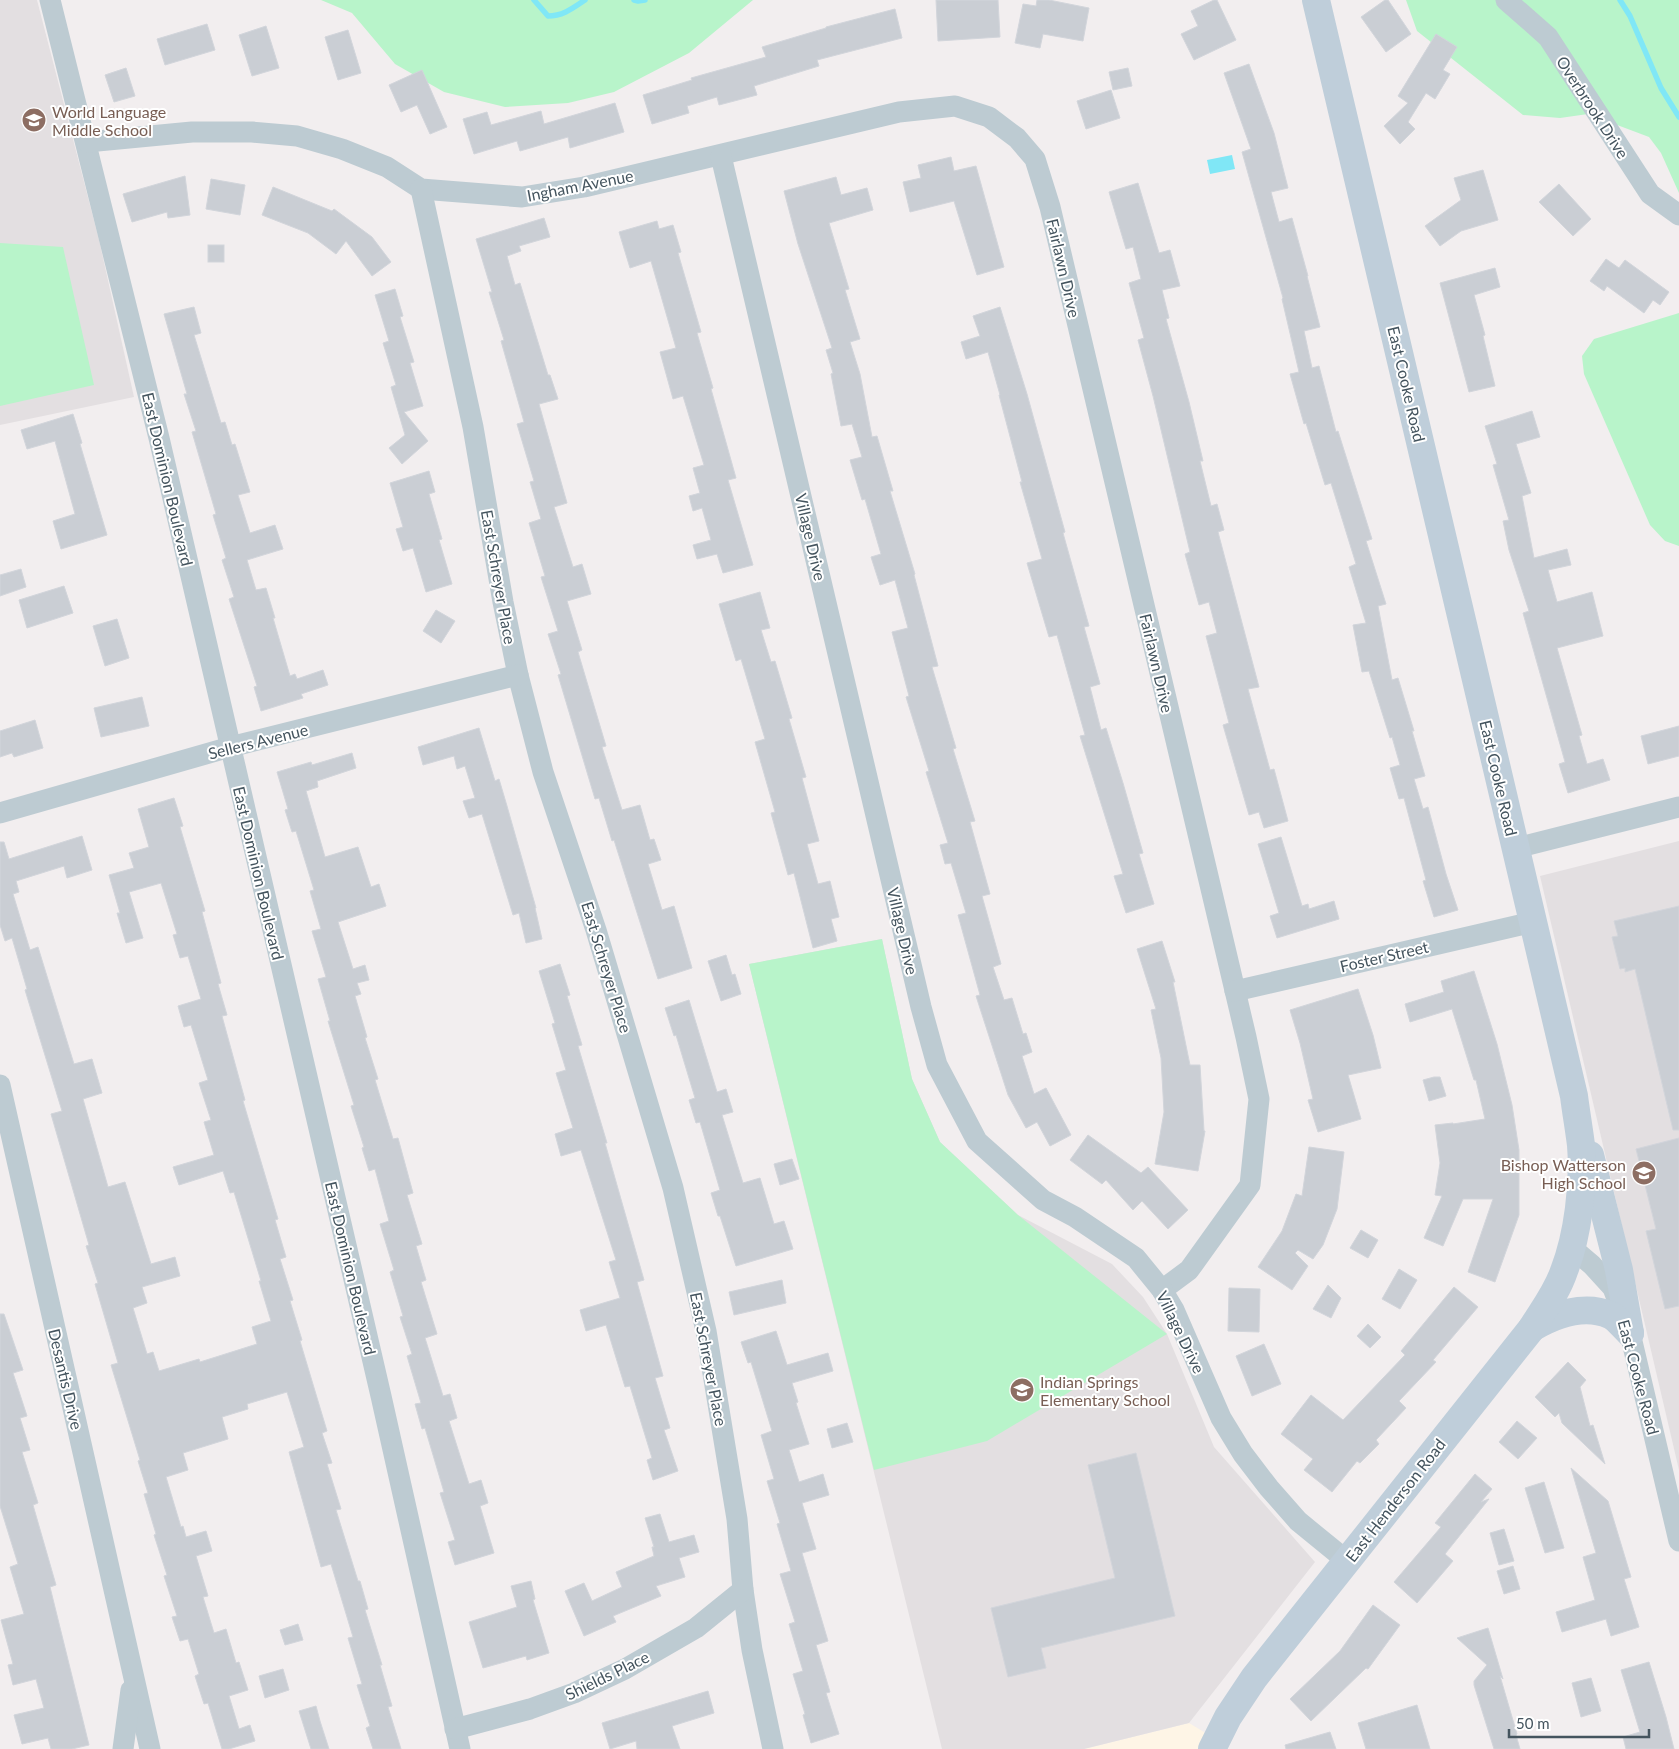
<svg xmlns="http://www.w3.org/2000/svg" width="1679" height="1749" viewBox="0 0 1679 1749" font-family="Lato,sans-serif">
<style>
.commercial{fill:#fef5e6}
.education{fill:#e3dfe1}
.green{fill:#b8f4ca}
.water{fill:#80e7f6}
.lines{fill:none;stroke-linecap:round;stroke-linejoin:round}
.stream{stroke:#80e7f6;stroke-width:5.5}
.building{fill:#caced4;stroke:#d2d5db}
.street{stroke:#bdcbd2;stroke-width:21}
.secondary{stroke:#bfceda;stroke-width:28}
.labels{text-anchor:middle;dominant-baseline:central;stroke-width:4;stroke-linejoin:round;paint-order:stroke}
.street-label{font-size:16px;fill:#44545e;stroke:#fff}
.education-label{font-size:16px;fill:#785e54;stroke:#fff;text-anchor:start}
</style>
<rect width="100%" height="100%" fill="#f2eeef"/>
<polygon class="commercial" points="1189,1723 1209,1735 1206,1749 1084,1749"/>
<g class="education">
<polygon points="0,0 37,0 99,240 134,397 0,425"/>
<polygon points="1679,841 1679,1470 1540,876"/>
<polygon points="882,939 912,1079 940,1142 1018,1215 1112,1264 1143,1297 1167,1334 1214,1447 1315,1562 1189,1723 1084,1749 942,1749 749,964"/>
</g>
<g class="green">
<polygon points="321,0 753,0 689,53 614,92 568,103 505,107 444,92 395,64 352,13"/>
<polygon points="1406,0 1679,0 1679,193 1661,153 1649,137 1588,114 1560,118 1523,115 1417,31"/>
<polygon points="0,243 63,247 94,385 0,406"/>
<polygon points="1679,313 1679,546 1665,541 1650,525 1584,374 1582,356 1594,339"/>
<polygon points="882,939 912,1079 940,1142 1018,1215 1167,1334 987,1441 874,1470 749,964"/>
</g>
<polygon class="water" points="1232,155 1235,169 1210,174 1207,160"/>
<g class="lines">
<g class="stream">
<path d="M534,0L548,16C563,16 573,8 585,0"/>
<polyline points="634,0 638,1 645,0"/>
<polyline points="1620,0 1630,16 1661,88 1679,117"/>
</g>
</g>
<g class="building">
<polygon points="936,0 998,0 1000,37 938,41"/>
<polygon points="1037,0 1049,0 1089,8 1083,41 1043,34 1040,48 1015,43 1023,4 1036,6"/>
<polygon points="1214,0 1217,0 1236,40 1194,60 1181,34 1198,26 1191,11"/>
<polygon points="1385,0 1388,0 1411,34 1386,52 1361,17"/>
<polygon points="895,9 902,38 817,60 819,66 754,86 757,95 719,105 717,97 687,106 689,113 652,124 643,95 692,80 691,78 766,57 762,47 826,28 826,27"/>
<polygon points="207,24 215,50 165,65 157,39"/>
<polygon points="266,26 279,68 252,76 239,35"/>
<polygon points="348,30 361,73 338,80 325,37"/>
<polygon points="1436,34 1457,47 1443,70 1450,74 1435,99 1426,93 1408,122 1415,129 1400,144 1384,126 1408,103 1398,96"/>
<polygon points="1249,64 1274,133 1288,188 1271,192 1279,222 1292,218 1308,276 1307,276 1320,327 1304,331 1312,368 1319,366 1336,432 1338,431 1372,539 1366,541 1386,604 1378,606 1392,680 1398,678 1414,731 1412,731 1425,776 1414,779 1423,809 1428,807 1446,874 1458,910 1434,917 1423,881 1426,880 1404,798 1399,799 1390,768 1400,765 1392,737 1390,738 1369,671 1362,672 1353,625 1366,623 1349,567 1356,564 1331,483 1325,485 1306,423 1304,424 1290,374 1299,372 1282,299 1283,298 1242,152 1251,149 1224,73"/>
<polygon points="126,68 135,96 114,102 105,75"/>
<polygon points="1128,68 1132,86 1113,90 1109,72"/>
<polygon points="422,70 447,127 430,134 417,105 401,112 389,85"/>
<polygon points="1111,90 1120,118 1086,129 1077,101"/>
<polygon points="615,103 624,132 570,148 568,137 520,151 517,141 474,154 463,119 487,112 491,125 541,111 544,124"/>
<polygon points="951,157 954,171 976,166 1004,267 977,275 954,201 910,212 903,182 921,178 918,165"/>
<polygon points="1483,170 1498,220 1461,231 1440,246 1425,226 1461,200 1454,178"/>
<polygon points="185,176 190,215 168,218 167,212 132,222 123,194"/>
<polygon points="836,177 841,195 867,188 873,210 829,223 849,289 845,290 860,339 850,342 860,374 872,437 877,436 893,491 890,491 915,574 914,575 938,666 932,667 956,748 953,749 975,821 970,822 990,894 982,896 1001,964 993,967 1004,1000 1012,998 1023,1034 1026,1033 1032,1052 1022,1056 1034,1094 1046,1088 1071,1135 1050,1146 1037,1122 1026,1128 1008,1095 976,996 980,995 958,915 966,913 951,863 945,864 940,845 948,843 926,772 929,771 906,697 909,696 892,632 908,628 895,580 880,585 871,557 881,554 865,499 862,500 850,460 862,457 852,424 841,426 831,374 833,373 826,350 832,348 798,244 784,191"/>
<polygon points="211,179 245,185 240,215 206,209"/>
<polygon points="1138,183 1159,253 1170,250 1180,286 1162,290 1169,318 1166,319 1189,402 1203,461 1200,461 1211,506 1217,504 1224,530 1218,532 1259,687 1248,689 1270,770 1274,769 1288,821 1264,828 1259,812 1249,815 1223,725 1229,723 1206,636 1217,633 1209,602 1199,605 1185,554 1190,552 1153,396 1138,340 1144,338 1129,283 1141,279 1133,247 1126,249 1109,192"/>
<polygon points="1559,184 1591,219 1573,236 1539,202"/>
<polygon points="273,187 332,211 334,209 372,237 391,262 372,276 346,241 336,254 308,233 262,215"/>
<polygon points="544,218 550,237 519,246 521,251 507,256 515,285 520,283 548,375 550,375 558,399 539,404 567,503 554,507 573,567 582,564 591,594 567,601 582,650 578,652 606,746 602,747 622,810 640,805 650,840 654,839 661,860 648,864 662,910 674,906 692,968 658,979 614,840 612,841 599,798 595,799 558,675 561,674 548,634 558,631 541,577 545,576 529,523 541,519 530,482 534,481 517,424 524,422 501,341 504,340 489,292 492,292 476,239"/>
<polygon points="657,221 659,229 673,225 681,252 678,253 701,332 697,333 713,388 711,389 736,478 728,480 753,565 723,573 717,554 697,559 693,545 711,540 702,508 693,511 689,496 700,493 693,468 704,465 683,396 673,399 660,352 676,348 651,261 630,268 619,232"/>
<rect x="208" y="245" width="16" height="17"/>
<polygon points="1606,259 1619,268 1625,260 1669,292 1660,305 1653,300 1644,313 1607,286 1604,291 1590,281"/>
<polygon points="1495,268 1500,287 1474,295 1485,335 1483,336 1495,386 1469,392 1440,283"/>
<polygon points="395,289 403,316 400,317 414,362 410,363 423,406 404,412 428,441 402,464 389,448 405,435 391,387 396,385 383,343 389,341 375,295"/>
<polygon points="194,307 201,333 194,335 221,423 225,422 232,445 235,444 250,492 238,495 250,533 275,525 283,549 247,560 256,590 266,588 275,618 273,618 290,676 295,674 297,679 323,670 328,685 301,694 303,698 261,711 254,687 257,686 229,599 234,597 222,560 226,558 213,515 216,514 192,432 196,431 184,394 187,394 164,314"/>
<polygon points="1000,307 1027,394 1065,532 1063,533 1089,626 1084,627 1100,684 1090,687 1101,730 1106,728 1123,783 1143,853 1139,854 1154,904 1126,913 1114,876 1123,874 1080,736 1085,735 1057,635 1049,637 1027,563 1042,559 1020,482 1022,482 999,395 1000,395 988,352 966,359 961,342 980,336 973,316"/>
<polygon points="1532,411 1540,437 1516,444 1531,493 1522,496 1534,558 1567,549 1571,565 1548,570 1557,602 1592,592 1603,636 1557,648 1582,735 1579,736 1587,764 1603,759 1610,780 1568,793 1559,764 1565,762 1523,613 1529,611 1509,550 1503,521 1509,520 1493,465 1497,464 1485,426"/>
<polygon points="73,414 82,443 80,444 107,535 61,549 53,521 75,514 55,441 27,449 21,430"/>
<polygon points="429,471 435,492 429,494 442,539 439,540 452,584 426,592 413,548 403,551 396,529 403,527 390,483"/>
<polygon points="21,569 26,587 0,596 0,575"/>
<polygon points="64,586 73,613 27,628 19,600"/>
<polygon points="760,592 770,628 761,630 771,662 775,661 792,718 789,719 806,777 802,778 819,841 807,844 818,884 830,881 839,917 831,919 837,941 813,948 794,873 788,875 771,813 775,812 755,742 765,739 741,659 736,661 719,604"/>
<polygon points="436,610 455,621 441,643 423,631"/>
<polygon points="117,619 129,658 105,666 93,626"/>
<polygon points="142,697 149,726 101,737 94,708"/>
<polygon points="35,720 43,748 14,757 12,753 0,757 0,731"/>
<polygon points="1679,726 1679,756 1648,764 1641,736"/>
<polygon points="479,728 495,781 499,779 507,806 536,908 535,908 542,939 526,943 519,913 513,915 482,814 469,818 463,801 475,798 465,766 457,769 454,756 423,765 418,747"/>
<polygon points="352,753 356,768 317,781 318,787 306,791 325,857 358,847 371,887 379,884 386,906 338,922 353,969 365,965 369,980 357,983 361,994 355,996 367,1037 365,1038 378,1079 375,1080 393,1139 398,1138 413,1193 407,1195 422,1244 416,1246 426,1280 421,1282 437,1334 425,1338 443,1396 450,1394 457,1418 449,1421 469,1484 481,1480 488,1503 480,1506 494,1553 455,1565 448,1542 455,1540 440,1493 444,1492 425,1428 422,1429 415,1404 421,1403 407,1356 412,1354 400,1317 403,1316 390,1272 394,1270 380,1224 389,1221 375,1169 369,1171 362,1148 364,1147 351,1106 354,1105 328,1021 330,1021 318,979 326,977 312,931 321,929 310,891 314,890 296,831 292,832 285,810 288,809 277,772 311,762 312,765"/>
<polygon points="174,798 183,826 180,827 205,911 202,912 221,983 218,984 227,1015 222,1016 245,1100 243,1101 278,1219 275,1220 286,1257 280,1259 293,1300 290,1301 302,1340 300,1341 327,1431 322,1433 332,1463 327,1464 341,1509 336,1510 358,1581 360,1581 368,1609 365,1610 382,1665 380,1665 392,1706 388,1707 401,1749 373,1749 366,1728 370,1726 357,1685 362,1684 348,1638 353,1637 331,1564 321,1567 289,1452 304,1447 287,1392 247,1404 248,1409 222,1417 228,1439 183,1453 188,1470 166,1477 181,1527 183,1526 186,1537 206,1531 212,1551 196,1556 208,1596 203,1597 214,1633 226,1629 236,1663 239,1662 248,1690 229,1696 239,1729 250,1725 255,1741 229,1749 222,1749 208,1703 204,1704 195,1676 199,1674 188,1639 180,1641 172,1617 177,1616 164,1576 167,1575 154,1535 156,1534 144,1494 148,1493 138,1461 140,1460 111,1365 118,1363 95,1284 98,1283 86,1246 89,1245 51,1114 62,1111 25,990 27,989 12,938 5,941 0,925 0,842 4,842 9,859 82,836 92,870 67,878 64,866 16,881 19,892 13,894 30,950 38,947 74,1064 92,1059 102,1093 83,1099 108,1187 125,1182 151,1264 175,1257 180,1276 142,1287 147,1303 133,1308 147,1354 153,1352 159,1371 199,1359 200,1362 257,1344 252,1327 271,1321 259,1281 261,1281 234,1192 230,1193 223,1171 179,1185 173,1167 214,1155 204,1122 211,1120 199,1083 208,1080 191,1025 184,1027 178,1006 201,999 188,956 180,958 173,935 177,934 161,883 129,892 143,938 126,943 117,913 120,913 109,875 134,868 129,853 149,847 138,809"/>
<polygon points="1281,837 1302,906 1308,904 1309,909 1334,901 1339,919 1277,938 1270,916 1279,913 1258,844"/>
<polygon points="1679,906 1679,1130 1673,1130 1635,969 1625,972 1625,968 1620,969 1612,937 1618,936 1614,921"/>
<polygon points="1162,941 1175,982 1173,982 1190,1065 1200,1065 1204,1131 1205,1131 1198,1171 1155,1164 1164,1112 1161,1058 1151,1010 1156,1009 1137,949"/>
<polygon points="726,955 732,975 735,974 741,994 721,1001 708,961"/>
<polygon points="560,964 570,995 567,996 582,1045 578,1046 607,1143 605,1143 644,1280 637,1282 663,1376 655,1378 670,1428 664,1430 678,1471 653,1480 647,1460 652,1458 630,1386 625,1387 606,1325 586,1331 580,1310 620,1298 609,1262 616,1260 581,1150 561,1156 555,1134 573,1128 556,1073 566,1070 552,1024 555,1023 539,971"/>
<polygon points="1474,971 1497,1044 1512,1105 1519,1150 1519,1215 1495,1282 1468,1272 1493,1199 1463,1199 1443,1246 1424,1238 1442,1196 1435,1195 1440,1163 1435,1125 1453,1123 1453,1124 1485,1119 1476,1080 1474,1080 1452,1009 1410,1022 1405,1004 1444,992 1441,981"/>
<polygon points="1358,989 1373,1035 1381,1068 1348,1075 1361,1119 1318,1132 1308,1100 1313,1099 1300,1043 1290,1010"/>
<polygon points="689,1000 717,1092 726,1089 733,1112 722,1115 743,1183 760,1178 774,1224 784,1221 793,1249 736,1266 720,1216 718,1216 711,1193 720,1190 700,1122 696,1123 689,1100 695,1098 676,1035 674,1036 665,1008"/>
<polygon points="1434,1077 1440,1077 1446,1096 1429,1101 1423,1080"/>
<polygon points="1088,1135 1141,1173 1148,1167 1188,1210 1168,1229 1142,1201 1133,1210 1106,1180 1102,1184 1070,1160"/>
<polygon points="1679,1138 1679,1306 1665,1309 1646,1231 1656,1229 1636,1149"/>
<polygon points="1309,1147 1344,1152 1337,1209 1323,1245 1313,1259 1298,1250 1295,1253 1308,1266 1292,1290 1258,1267 1282,1231 1296,1194 1302,1196"/>
<polygon points="792,1159 799,1179 780,1185 774,1164"/>
<polygon points="1361,1230 1378,1240 1368,1258 1350,1248"/>
<polygon points="1399,1269 1417,1280 1400,1309 1382,1299"/>
<polygon points="782,1280 786,1303 734,1315 729,1292"/>
<polygon points="1328,1285 1341,1298 1331,1318 1313,1309"/>
<polygon points="1454,1287 1478,1307 1433,1360 1436,1362 1399,1401 1406,1408 1376,1440 1379,1444 1360,1463 1357,1461 1332,1492 1304,1470 1313,1459 1281,1434 1311,1395 1343,1420 1405,1355 1401,1351"/>
<polygon points="1229,1288 1260,1289 1259,1332 1228,1331"/>
<polygon points="0,1314 4,1314 23,1370 13,1373 27,1416 20,1418 30,1450 22,1452 38,1503 33,1505 56,1585 50,1587 89,1745 72,1749 51,1749 48,1738 22,1744 14,1715 44,1708 36,1679 13,1685 8,1665 13,1664 1,1620 24,1614 10,1567 18,1564 0,1506"/>
<polygon points="1368,1324 1381,1337 1370,1348 1357,1336"/>
<polygon points="776,1331 787,1365 828,1353 833,1371 792,1383 798,1402 796,1403 809,1444 789,1450 799,1482 823,1474 829,1495 802,1503 816,1549 802,1553 828,1641 816,1645 830,1692 826,1693 839,1734 811,1743 803,1715 805,1714 793,1674 803,1671 789,1624 795,1622 780,1574 791,1571 777,1524 780,1523 767,1481 774,1479 761,1435 772,1431 751,1362 748,1363 741,1342"/>
<polygon points="1264,1344 1281,1384 1252,1396 1236,1356"/>
<polygon points="1568,1362 1586,1380 1580,1387 1590,1426 1593,1425 1605,1464 1562,1423 1559,1413 1555,1417 1535,1397"/>
<polygon points="1517,1421 1537,1438 1518,1459 1499,1442"/>
<polygon points="847,1423 853,1442 832,1448 827,1429"/>
<polygon points="1136,1453 1175,1616 1041,1648 1046,1668 1008,1677 991,1608 1115,1578 1088,1465"/>
<polygon points="1571,1468 1608,1501 1631,1577 1624,1579 1639,1627 1611,1636 1606,1619 1562,1632 1556,1612 1595,1600 1583,1557 1596,1553"/>
<polygon points="1475,1474 1492,1489 1481,1502 1489,1499 1445,1554 1453,1561 1417,1603 1394,1582 1441,1527 1435,1523"/>
<polygon points="1544,1482 1564,1548 1545,1553 1525,1488"/>
<polygon points="660,1514 669,1542 694,1535 699,1552 679,1558 685,1577 656,1586 661,1596 613,1616 616,1622 584,1636 565,1591 584,1583 592,1601 622,1587 616,1572 654,1556 652,1547 654,1547 645,1518"/>
<polygon points="1504,1529 1514,1561 1499,1565 1490,1533"/>
<polygon points="1513,1566 1520,1589 1504,1594 1497,1571"/>
<polygon points="531,1581 535,1599 533,1600 549,1653 527,1660 526,1656 483,1668 469,1622 517,1607 511,1586"/>
<polygon points="1373,1605 1400,1625 1368,1669 1366,1668 1311,1721 1290,1699 1340,1651"/>
<polygon points="298,1624 303,1640 285,1645 280,1630"/>
<polygon points="1488,1628 1503,1679 1500,1676 1517,1734 1516,1735 1520,1749 1494,1749 1474,1685 1474,1681 1487,1665 1457,1638"/>
<polygon points="1649,1662 1666,1717 1674,1749 1626,1749 1623,1737 1640,1732 1621,1670"/>
<polygon points="283,1669 289,1690 265,1698 259,1676"/>
<polygon points="1591,1678 1601,1711 1581,1717 1572,1683"/>
<polygon points="708,1691 714,1713 672,1726 680,1749 637,1749 636,1741 610,1749 602,1723"/>
<polygon points="1417,1705 1430,1749 1366,1749 1358,1723"/>
<polygon points="316,1706 320,1721 329,1749 311,1749 299,1711"/>
<polygon points="1330,1732 1336,1749 1286,1749 1285,1745"/>
</g>
<g class="lines">
<g class="street">
<polyline points="50,0 159,438 381,1396 460,1749"/>
<polyline points="1506,0 1548,37 1650,194 1679,215"/>
<polyline points="87,142 192,132 252,132 297,136 342,149 387,167 421,189 522,197 584,187 899,112 955,106 989,117 1017,138 1035,159 1050,207 1246,1037 1259,1099 1250,1185 1189,1270 1162,1290"/>
<polyline points="721,156 921,1007 937,1065 977,1141 1043,1200 1075,1217 1136,1258 1162,1290 1174,1310 1221,1418 1243,1454 1269,1488 1298,1521 1347,1561"/>
<polyline points="421,189 473,427 503,602 518,675 543,772 596,930 673,1188 706,1331 737,1519 743,1590 752,1650 773,1749"/>
<polyline points="0,813 230,747 518,675"/>
<polyline points="1516,848 1679,807"/>
<polyline points="1235,991 1533,922"/>
<polyline points="0,1085 150,1749"/>
<polyline points="1572,1248 1592,1265 1613,1288 1630,1333 1679,1541"/>
<polyline points="455,1729 530,1709 574,1693 625,1669 696,1628 743,1590"/>
<polyline points="123,1749 131,1690"/>
</g>
<g class="secondary">
<polyline points="1590,1155 1619,1270 1630,1333"/>
<path d="M1532,1328C1554,1315 1584,1304 1610,1315C1617,1318 1624,1328 1630,1333"/>
<path d="M1212,1749L1228,1717L1254,1678L1532,1328C1543,1310 1557,1292 1564,1271C1578,1235 1584,1184 1581,1145C1579,1129 1576,1112 1574,1096L1316,0"/>
</g>
</g>
<defs>
<symbol id="school-disc" viewBox="-11 -11 22 22"><circle r="9.5" fill="#8d6e63" stroke="#fff"/><path d="M0-5L7-2L0 1L-7-2ZM-4 1L0 2.5L4 1V4Q0 6-4 4Z" fill="#fff"/></symbol>
</defs>
<g fill-rule="evenodd">
<use href="#school-disc" x="20" y="106" width="28" height="28"/>
<use href="#school-disc" x="1630" y="1159" width="28" height="28"/>
<use href="#school-disc" x="1008" y="1376" width="28" height="28"/>
</g>
<g class="labels">
<g class="street-label">
<text transform="translate(1593 107) rotate(57)">Overbrook Drive</text>
<text transform="translate(580 185) rotate(-11)">Ingham Avenue</text>
<text transform="translate(1064 268) rotate(77)">Fairlawn Drive</text>
<text transform="translate(1407 384) rotate(77)">East Cooke Road</text>
<text transform="translate(168 479) rotate(77)">East Dominion Boulevard</text>
<text transform="translate(811 537) rotate(77)">Village Drive</text>
<text transform="translate(499 577) rotate(80)">East Schreyer Place</text>
<text transform="translate(1157 663) rotate(77)">Fairlawn Drive</text>
<text transform="translate(258 741) rotate(-14)">Sellers Avenue</text>
<text transform="translate(1499 778) rotate(77)">East Cooke Road</text>
<text transform="translate(259 873) rotate(77)">East Dominion Boulevard</text>
<text transform="translate(903 931) rotate(77)">Village Drive</text>
<text transform="translate(1384 956) rotate(-13)">Foster Street</text>
<text transform="translate(607 967) rotate(73)">East Schreyer Place</text>
<text transform="translate(351 1268) rotate(77)">East Dominion Boulevard</text>
<text transform="translate(1181 1332) rotate(64)">Village Drive</text>
<text transform="translate(709 1359) rotate(79)">East Schreyer Place</text>
<text transform="translate(1639 1377) rotate(75)">East Cooke Road</text>
<text transform="translate(66 1379) rotate(77)">Desantis Drive</text>
<text transform="translate(1395 1500) rotate(-52)">East Henderson Road</text>
<text transform="translate(607 1675) rotate(-26)">Shields Place</text>
</g>
<g class="education-label">
<text x="52" y="111">World Language<tspan x="52" dy="18">Middle School</tspan></text>
<text x="1626" y="1164" text-anchor="end">Bishop Watterson<tspan x="1626" dy="18">High School</tspan></text>
<text x="1040" y="1381">Indian Springs<tspan x="1040" dy="18">Elementary School</tspan></text>
</g>
</g>
<path d="M1509 1729v8h140v-8" fill="none" stroke="#44545e" stroke-width="2.5"/>
<text x="1516" y="1729" font-size="15" fill="#44545e" stroke="#ffffff" stroke-width="4" paint-order="stroke">50 m</text>
</svg>
